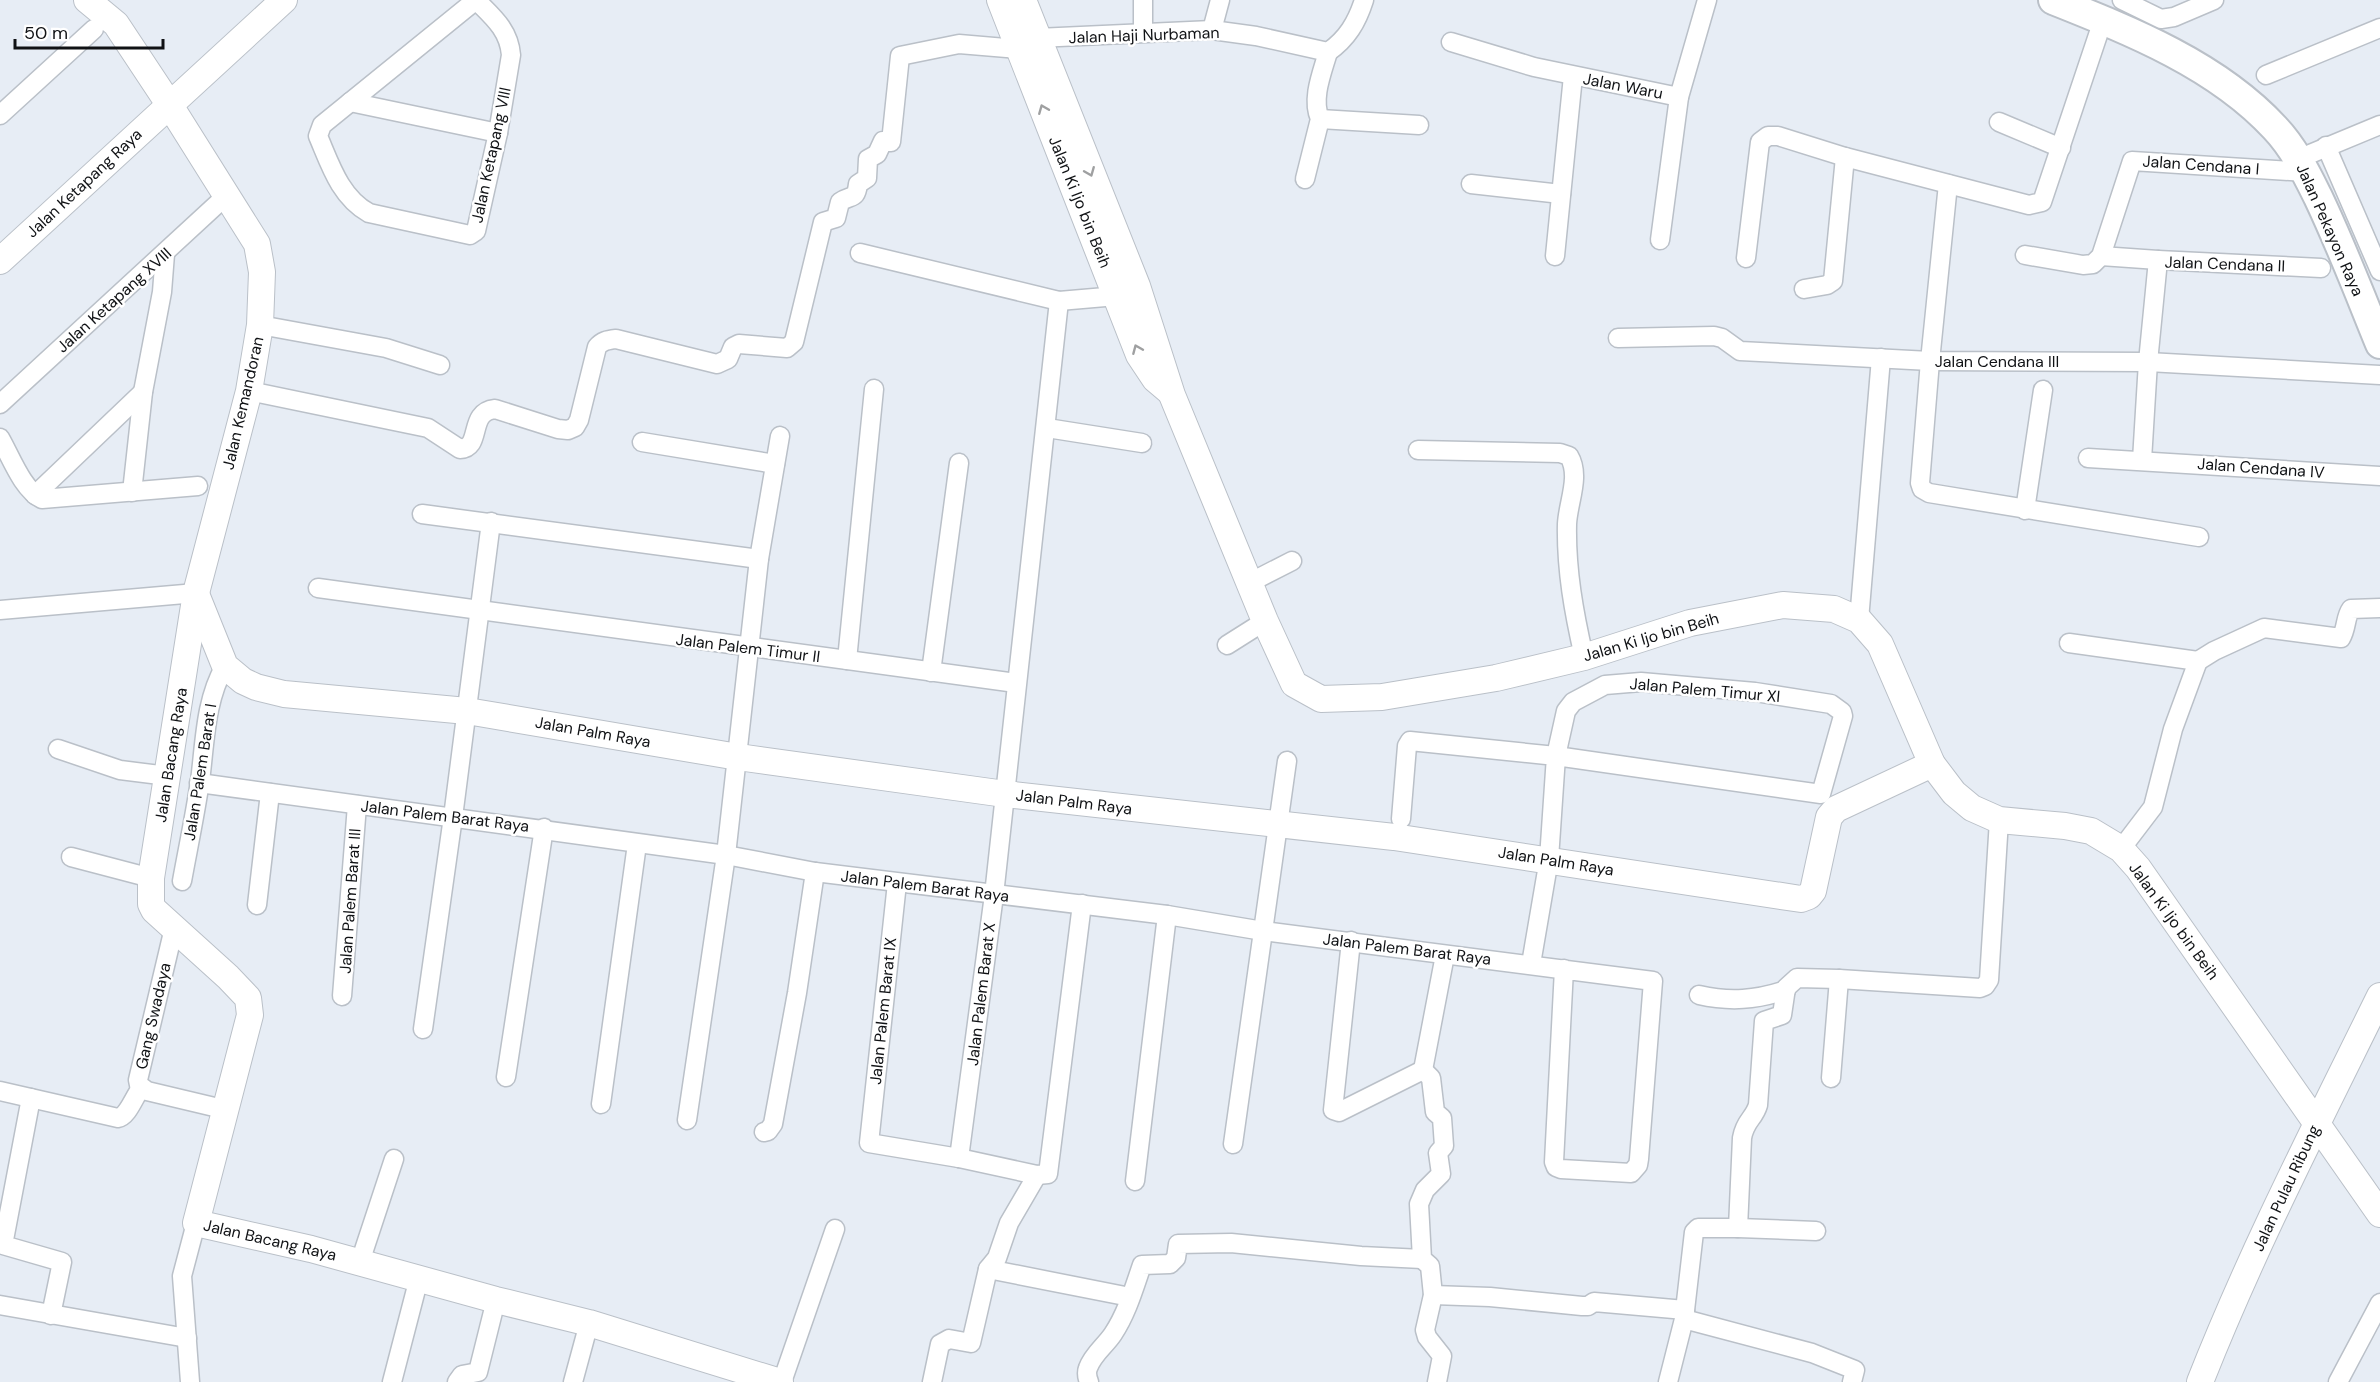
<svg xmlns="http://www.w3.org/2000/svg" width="2380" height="1382" viewBox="0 0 2380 1382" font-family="'DM Sans',sans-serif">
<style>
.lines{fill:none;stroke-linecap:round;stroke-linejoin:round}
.street-casing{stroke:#bac0c8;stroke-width:21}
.secondary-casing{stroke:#bac0c8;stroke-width:28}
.primary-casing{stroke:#bac0c8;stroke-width:32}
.street{stroke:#fff;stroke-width:18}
.secondary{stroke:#fff;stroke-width:26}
.primary{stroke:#fff;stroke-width:28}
.oneway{stroke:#9fa0a1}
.labels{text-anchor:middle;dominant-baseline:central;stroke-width:5;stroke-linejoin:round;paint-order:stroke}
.street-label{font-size:16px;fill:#101215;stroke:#fff}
</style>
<rect width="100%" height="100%" fill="#e7edf5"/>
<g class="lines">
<defs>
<g id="street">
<path d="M476,0C493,17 509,30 511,55L498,133L476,231L470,235L369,213C340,197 330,164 318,136L322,125Z"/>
<polyline points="2122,0 2161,19 2174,17 2214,0"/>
<polyline points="1212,30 1220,0"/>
<polyline points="1143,32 1143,0"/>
<path d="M1037,38L1212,30L1256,36L1328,52C1347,39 1357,22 1364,0"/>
<polyline points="1451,42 1534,67 1679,97 1707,0"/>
<polyline points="2266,75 2380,28"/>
<polyline points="350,102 498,133"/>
<polyline points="0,115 94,29"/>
<polyline points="1320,119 1419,125"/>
<polyline points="1999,122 2061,148"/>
<polyline points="2326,146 2380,271"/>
<polyline points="2298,159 2380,125"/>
<path d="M1305,179L1320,119C1311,99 1322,73 1328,52"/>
<polyline points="1471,184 1561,194"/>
<polyline points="1948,184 1930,361 1920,483 1922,489 1929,493 2199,537"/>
<polyline points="1660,240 1679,97"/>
<polyline points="860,253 1059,301 1117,296"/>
<polyline points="2025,255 2083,265 2093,264 2101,256 2132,161 2306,172"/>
<polyline points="1555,256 1573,76"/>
<polyline points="2101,256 2158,260"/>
<polyline points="1746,258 1760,142 1768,136 1778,136 1845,157 2029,205 2042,202 2103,20"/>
<polyline points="1804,289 1827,285 1833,281 1845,157"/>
<polyline points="260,325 386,348 440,365"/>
<polyline points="1618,338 1714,336 1722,338 1740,351 1930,361 2148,362 2380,375"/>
<path d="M249,391L428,428L460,449C483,448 467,412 495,409L558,429L568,430L575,427L579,420L597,347C602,341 607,340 616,339L717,364L728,359L733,347L739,344L787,348L794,342L823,222L836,218L840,202C851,194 856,201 858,184L867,178L868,159L877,154L883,141L891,142L900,56L959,44L1019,49"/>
<polyline points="0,404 227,195"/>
<polyline points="1047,428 1142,443"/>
<path d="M0,438C11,457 22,489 42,499L198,486"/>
<polyline points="642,442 775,464"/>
<path d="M1418,450L1560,453L1569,456C1581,476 1568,502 1567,524C1566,570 1574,613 1584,657"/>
<polyline points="2088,458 2380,476"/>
<polyline points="2142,460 2148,362 2158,260 2321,268"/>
<polyline points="132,492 143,392 162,292 165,254"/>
<polyline points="35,495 143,392"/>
<polyline points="2025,510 2043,390"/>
<polyline points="422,514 759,559"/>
<polyline points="1249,583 1292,561"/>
<path d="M318,588C550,621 783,652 1016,683"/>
<polyline points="0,610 196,593"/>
<polyline points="1859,620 1881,358"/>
<polyline points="2069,643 2198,661"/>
<polyline points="1227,645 1265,621"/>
<polyline points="847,660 874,389"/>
<path d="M2198,661L2214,651L2264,628L2341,638C2347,628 2345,617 2351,609L2380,608"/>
<polyline points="931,672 959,463"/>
<polyline points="58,749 120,770 168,776"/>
<polyline points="199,783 726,855 815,872 1167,915 1263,931 1653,981 1639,1159 1638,1165 1631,1173 1561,1169 1556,1167 1554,1162 1564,969"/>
<polyline points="1401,819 1407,746 1410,741 1556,756 1821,794 1843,716 1842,712 1831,704 1755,692 1641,682 1605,685 1573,702 1566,711 1556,756 1549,859 1531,964"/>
<polyline points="2121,849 2153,807 2173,729 2198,661"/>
<polyline points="71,857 151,878"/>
<path d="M182,881C188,848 195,815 200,781C205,743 205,700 225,666"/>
<polyline points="897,883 869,1143 959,1158 1037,1175 1048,1174 1082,904"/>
<polyline points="257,905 270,793"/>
<polyline points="174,928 138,1080 139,1085 147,1091 227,1110"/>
<polyline points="1351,941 1333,1110 1339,1112 1423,1070"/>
<path d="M1699,995C1730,1002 1756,1000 1786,990"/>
<polyline points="342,996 357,805"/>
<polyline points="423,1029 453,817 491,522"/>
<polyline points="1423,1070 1431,1078 1435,1112 1442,1118 1444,1146 1438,1153 1441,1174 1425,1190 1419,1204 1422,1259 1430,1266 1433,1295 1425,1330 1427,1337 1442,1356 1437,1382"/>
<polyline points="1423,1070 1445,955"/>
<polyline points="506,1077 544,828"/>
<polyline points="1831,1078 1839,979"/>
<path d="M0,1091L118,1118C128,1116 134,1097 141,1088"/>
<polyline points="31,1098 3,1245 62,1262 51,1315"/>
<polyline points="601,1104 637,844"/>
<polyline points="687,1120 726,855 759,559 780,436"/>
<polyline points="764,1132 768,1131 773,1124 797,993 815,872"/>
<polyline points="1233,1144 1287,761"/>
<polyline points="959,1158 994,895 1059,301"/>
<polyline points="1135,1181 1167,915"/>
<polyline points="1738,1228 1816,1231"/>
<polyline points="360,1262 394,1159"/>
<polyline points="988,1269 1130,1297"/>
<polyline points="1433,1295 1490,1297 1582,1306 1588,1306 1594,1302 1685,1310"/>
<polyline points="0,1305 187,1338"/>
<polyline points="1684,1319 1812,1353 1855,1370 1852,1382"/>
<polyline points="190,1382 182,1276 196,1223"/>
<polyline points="392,1382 419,1278"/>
<polyline points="457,1382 462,1375 478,1372 496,1300"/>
<polyline points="573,1382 589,1323"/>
<polyline points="782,1382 835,1229"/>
<polyline points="932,1382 940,1344 949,1339 971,1343 988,1269 997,1258 1009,1223 1037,1175"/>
<path d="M1089,1382C1087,1377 1086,1373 1088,1368C1093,1354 1105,1346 1113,1334C1127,1313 1134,1288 1142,1265L1170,1264L1176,1258L1178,1244L1231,1243L1361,1256L1422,1259"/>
<path d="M1668,1382L1684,1319L1694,1232L1698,1228H1738L1742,1138C1745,1120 1754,1119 1758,1105L1764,1021L1782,1015L1786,988L1797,978L1839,979L1980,988L1985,986L1989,980L1999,820"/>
<polyline points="2338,1382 2380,1303"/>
</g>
<g id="secondary">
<polyline points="87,0 116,24 169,104 257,244 262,272 260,325 249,391 196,593 151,878 151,904 154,910 228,977 248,998 250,1015 196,1223 311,1249 496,1300 589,1323 780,1382"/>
<polyline points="1000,0 1139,355 1155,379 1168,390"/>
<polyline points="1023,0 1137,286 1172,395 1265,621 1294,684 1321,699 1382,697 1496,678 1584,657 1690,623 1783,605 1834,609 1859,620 1880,644 1932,764 1954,793 1972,808 1999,820 2065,826 2091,831 2121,849 2138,868 2380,1214"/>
<polyline points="0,261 284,0"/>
<polyline points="196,594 225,666 243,681 256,687 284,694 467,711 738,757 1005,794 1394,837 1801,899 1809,896 1813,891 1829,817 1836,809 1932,764"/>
<path d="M2200,1382C2252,1250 2317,1124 2380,996"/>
</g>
<path id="primary" d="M2053,0C2131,31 2217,65 2275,128C2294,148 2306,173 2318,197C2341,245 2360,295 2380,344"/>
</defs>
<use href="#street" class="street-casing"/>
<use href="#secondary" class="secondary-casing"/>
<use href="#primary" class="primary-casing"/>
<use href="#street" class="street"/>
<use href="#secondary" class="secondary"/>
<use href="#primary" class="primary"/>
</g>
<defs><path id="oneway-chevron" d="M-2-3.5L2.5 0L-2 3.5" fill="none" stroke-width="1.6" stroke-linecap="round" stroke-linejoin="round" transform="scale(1.5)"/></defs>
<g class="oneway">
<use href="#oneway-chevron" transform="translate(1043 109) rotate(-112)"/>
<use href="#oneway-chevron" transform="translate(1090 172) rotate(68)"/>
<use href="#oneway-chevron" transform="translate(1137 349) rotate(-113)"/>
</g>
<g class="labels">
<g class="street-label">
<text transform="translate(1144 35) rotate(-2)">Jalan Haji Nurbaman</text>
<text transform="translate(1623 86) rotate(11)">Jalan Waru</text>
<text transform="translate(491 155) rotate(-78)">Jalan Ketapang VIII</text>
<text transform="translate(2201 165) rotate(4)">Jalan Cendana I</text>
<text transform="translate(84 183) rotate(-43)">Jalan Ketapang Raya</text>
<text transform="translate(1080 202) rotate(68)">Jalan Ki Ijo bin Beih</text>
<text transform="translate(2330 230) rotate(66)">Jalan Pekayon Raya</text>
<text transform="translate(2225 264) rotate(2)">Jalan Cendana II</text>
<text transform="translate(114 300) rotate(-42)">Jalan Ketapang XVIII</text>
<text x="1997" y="361">Jalan Cendana III</text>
<text transform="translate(243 403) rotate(-77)">Jalan Kemandoran</text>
<text transform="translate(2261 468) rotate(4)">Jalan Cendana IV</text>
<text transform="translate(1651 637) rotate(-16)">Jalan Ki Ijo bin Beih</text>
<text transform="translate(748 648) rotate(7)">Jalan Palem Timur II</text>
<text transform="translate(1705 690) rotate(5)">Jalan Palem Timur XI</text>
<text transform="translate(593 732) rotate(10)">Jalan Palm Raya</text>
<text transform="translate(171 755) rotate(-81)">Jalan Bacang Raya</text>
<text transform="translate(200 772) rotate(-81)">Jalan Palem Barat I</text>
<text transform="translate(1074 802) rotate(7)">Jalan Palm Raya</text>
<text transform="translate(445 816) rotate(7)">Jalan Palem Barat Raya</text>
<text transform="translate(1556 861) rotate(9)">Jalan Palm Raya</text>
<text transform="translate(925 886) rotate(7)">Jalan Palem Barat Raya</text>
<text transform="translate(350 901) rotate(-86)">Jalan Palem Barat III</text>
<text transform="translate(2174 921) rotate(54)">Jalan Ki Ijo bin Beih</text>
<text transform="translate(1407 949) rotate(7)">Jalan Palem Barat Raya</text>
<text transform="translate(981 994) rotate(-83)">Jalan Palem Barat X</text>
<text transform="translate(883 1011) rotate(-84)">Jalan Palem Barat IX</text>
<text transform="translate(153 1016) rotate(-77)">Gang Swadaya</text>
<text transform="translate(2286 1188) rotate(-65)">Jalan Pulau Ribung</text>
<text transform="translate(270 1240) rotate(13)">Jalan Bacang Raya</text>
</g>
</g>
<path d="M15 39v9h148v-9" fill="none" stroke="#101215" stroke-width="3"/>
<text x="24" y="39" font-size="18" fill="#101215" stroke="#ffffff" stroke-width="4.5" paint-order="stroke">50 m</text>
</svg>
